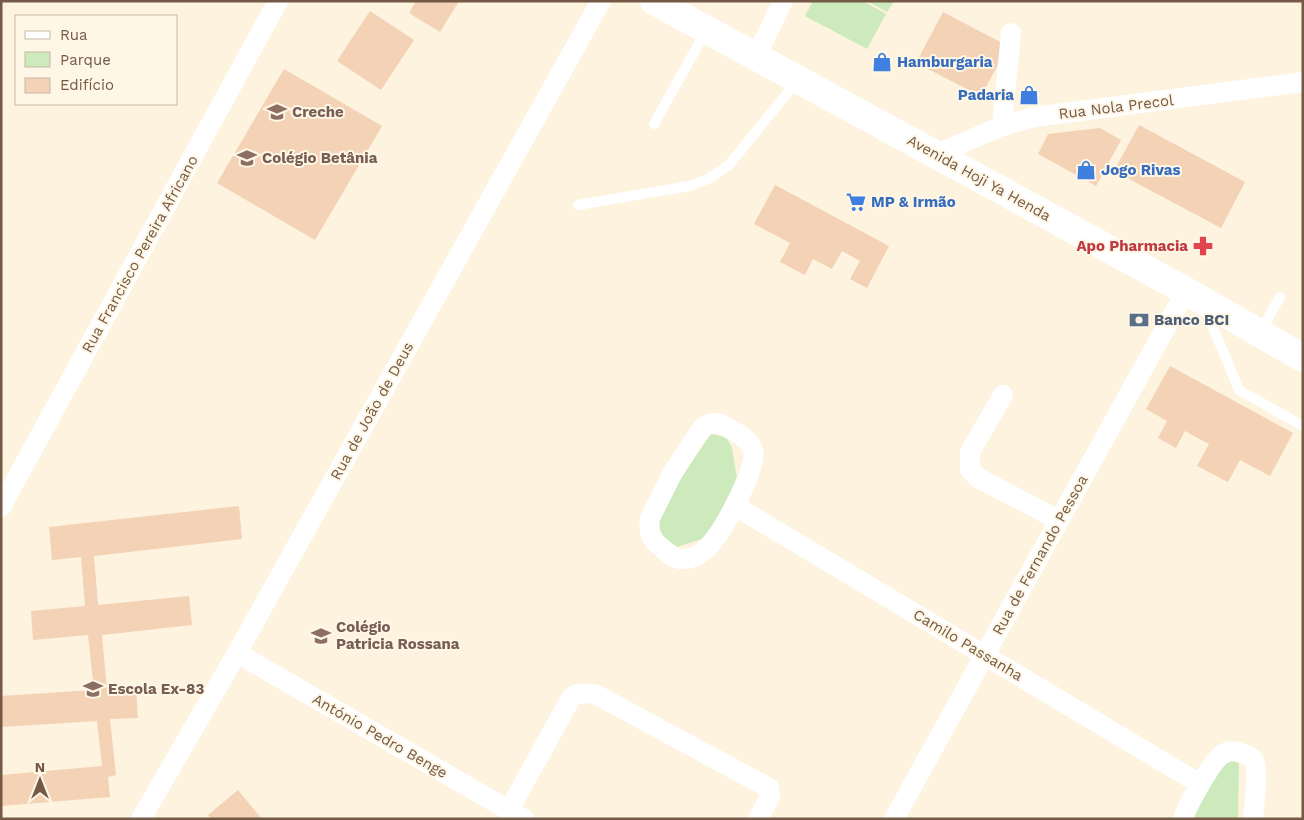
<svg xmlns="http://www.w3.org/2000/svg" width="1304" height="820" viewBox="0 0 1304 820" font-family="'Work Sans',sans-serif">
<style>
.green{fill:#cdeabd}
.building{fill:#f3d2b5}
.lines{fill:none;stroke-linecap:round;stroke-linejoin:round}
.service{stroke:#fff;stroke-width:10}
.minor{stroke:#fff;stroke-width:20}
.secondary{stroke:#fff;stroke-width:28}
.labels{text-anchor:middle;dominant-baseline:central;stroke-width:4;stroke-linejoin:round;paint-order:stroke}
.shop-label{font-size:15px;font-weight:bold;fill:#366cbe;stroke:#fff7e6;text-anchor:start}
.street-label{font-size:15px;fill:#745946;stroke:#fff7e6}
.education-label{font-size:15px;font-weight:bold;fill:#785e54;stroke:#fff7e6;text-anchor:start}
.health-label{font-size:15px;font-weight:bold;fill:#be3a42;stroke:#fff7e6;text-anchor:end}
.service-label{font-size:15px;font-weight:bold;fill:#4e5e75;stroke:#fff7e6;text-anchor:start}
</style>
<rect width="100%" height="100%" fill="#fdf3df"/>
<g class="green">
<polygon points="813,1 863,1 886,14 867,49 805,16"/>
<polygon points="867,1 894,1 887,12"/>
<polygon points="711,434 726,437 732,448 737,479 722,510 705,538 677,547 663,537 657,520 658,507"/>
<polygon points="1223,758 1239,759 1238,819 1184,819"/>
</g>
<g class="building">
<polygon points="416,1 459,1 440,32 409,13"/>
<polygon points="370,11 414,40 381,90 337,61"/>
<polygon points="943,12 1008,46 981,96 916,63"/>
<polygon points="284,69 382,126 315,240 217,183"/>
<polygon points="1139,125 1245,182 1221,228 1114,171"/>
<polygon points="1100,128 1121,140 1096,186 1038,154 1048,134"/>
<polygon points="775,185 889,246 867,288 850,279 860,261 842,251 832,269 813,259 805,275 780,262 790,243 754,224"/>
<polygon points="1170,366 1293,433 1270,476 1240,460 1228,482 1197,466 1209,444 1185,431 1176,448 1158,438 1167,421 1146,409"/>
<polygon points="239,506 242,539 94,556 98,605 189,596 192,625 102,635 107,689 136,688 138,718 110,719 116,775 108,777 110,797 1,806 1,775 102,766 97,721 1,727 1,696 94,690 88,635 33,640 31,611 85,606 81,557 52,560 49,527"/>
<polygon points="238,790 262,819 211,819 208,815"/>
</g>
<g class="lines">
<g class="service">
<polyline points="654,124 706,31"/>
<polyline points="578,205 689,186 708,179 729,165 797,81"/>
<polyline points="1205,308 1239,390 1303,426"/>
<polyline points="1260,332 1280,297"/>
</g>
<g class="minor">
<polyline points="756,57 783,1"/>
<polyline points="1002,126 1011,33"/>
<polyline points="935,155 1002,126 1034,117 1303,82"/>
<polyline points="1003,395 970,452 970,469 978,478 1059,520"/>
<path d="M717,423L721,424C732,431 749,437 753,450C758,467 725,526 714,540C707,549 697,558 685,559C675,560 669,554 662,548C650,538 648,534 650,518L672,474L702,428L709,424Z"/>
<polyline points="735,506 1200,784"/>
<polyline points="1,507 278,1"/>
<polyline points="237,653 524,819"/>
<path d="M509,810L571,698C579,691 587,693 597,695L769,788L770,797L758,819"/>
<polyline points="141,819 237,653 601,1"/>
<polyline points="894,819 1186,291"/>
<path d="M1183,819C1187,806 1212,760 1223,754C1230,750 1234,751 1241,753C1246,755 1252,756 1254,761C1259,771 1254,806 1253,819"/>
</g>
<polyline class="secondary" points="654,1 1186,291 1303,358"/>
</g>
<defs>
<symbol id="shop-bare" viewBox="-9 -9 18 18"><path d="M-5-2.5h2.3a2.7 3.5 0 0 1 5.4 0H5L5.5 6h-11ZM-1.5-2.5h3a1.5 2.3 0 0 0-3 0Z" fill="#3f7fe0" stroke="#fff7e6" stroke-width="2.5" paint-order="stroke"/></symbol>
<symbol id="school-bare" viewBox="-9 -9 18 18"><path d="M0-5L7-2L0 1L-7-2ZM-4 1L0 2.5L4 1V4Q0 6-4 4Z" fill="#8d6e63" stroke="#fff7e6" stroke-width="2.5" paint-order="stroke"/></symbol>
<symbol id="supermarket-bare" viewBox="-9 -9 18 18"><path d="M-6-5.5h2.5l.6 2H6L4.5 2H-2.5L-4.4-4H-6ZM-1.5 3.2a1.3 1.3 0 1 0 .1 0ZM3 3.2a1.3 1.3 0 1 0 .1 0Z" fill="#3f7fe0" stroke="#fff7e6" stroke-width="2.5" paint-order="stroke"/></symbol>
<symbol id="pharmacy-bare" viewBox="-9 -9 18 18"><path d="M-2-6h4v4h4v4h-4v4h-4v-4h-4v-4h4Z" fill="#e0444e" stroke="#fff7e6" stroke-width="2.5" paint-order="stroke"/></symbol>
<symbol id="bank-bare" viewBox="-9 -9 18 18"><path d="M-6-4H6V4H-6ZM0-2.3a2.3 2.3 0 1 0 0 4.6a2.3 2.3 0 1 0 0-4.6Z" fill="#5c6f8a" stroke="#fff7e6" stroke-width="2.5" paint-order="stroke"/></symbol>
<symbol id="university-bare" viewBox="-9 -9 18 18"><path d="M0-5L7-2L0 1L-7-2ZM-4 1L0 2.5L4 1V4Q0 6-4 4Z" fill="#8d6e63" stroke="#fff7e6" stroke-width="2.5" paint-order="stroke"/></symbol>
</defs>
<g fill-rule="evenodd">
<use href="#shop-bare" x="868" y="48" width="28" height="28"/>
<use href="#shop-bare" x="1015" y="81" width="28" height="28"/>
<use href="#school-bare" x="263" y="98" width="28" height="28"/>
<use href="#school-bare" x="233" y="144" width="28" height="28"/>
<use href="#shop-bare" x="1072" y="156" width="28" height="28"/>
<use href="#supermarket-bare" x="842" y="188" width="28" height="28"/>
<use href="#pharmacy-bare" x="1189" y="232" width="28" height="28"/>
<use href="#bank-bare" x="1125" y="306" width="28" height="28"/>
<use href="#university-bare" x="307" y="622" width="28" height="28"/>
<use href="#school-bare" x="79" y="675" width="28" height="28"/>
</g>
<g class="labels">
<g class="shop-label">
<text x="897" y="62">Hamburgaria</text>
<text x="1014" y="95" text-anchor="end">Padaria</text>
<text x="1101" y="170">Jogo Rivas</text>
<text x="871" y="202">MP &amp; Irmão</text>
</g>
<g class="street-label">
<text transform="translate(1116 107) rotate(-7)">Rua Nola Precol</text>
<text transform="translate(979 178) rotate(29)">Avenida Hoji Ya Henda</text>
<text transform="translate(140 254) rotate(-61)">Rua Francisco Pereira Africano</text>
<text transform="translate(372 411) rotate(-61)">Rua de João de Deus</text>
<text transform="translate(1040 555) rotate(-61)">Rua de Fernando Pessoa</text>
<text transform="translate(968 645) rotate(31)">Camilo Passanha</text>
<text transform="translate(380 736) rotate(30)">António Pedro Benge</text>
</g>
<g class="education-label">
<text x="292" y="112">Creche</text>
<text x="262" y="158">Colégio Betânia</text>
<text x="336" y="627">Colégio<tspan x="336" dy="17">Patricia Rossana</tspan></text>
<text x="108" y="689">Escola Ex-83</text>
</g>
<g class="health-label">
<text x="1188" y="246">Apo Pharmacia</text>
</g>
<g class="service-label">
<text x="1154" y="320">Banco BCI</text>
</g>
</g>
<rect width="1304" height="820" fill="none" stroke="#745946" stroke-width="5"/>
<rect x="15" y="15" width="162" height="90" fill="#fff7e6" stroke="#c7b8a6"/>
<rect x="25" y="31" width="25" height="8" fill="#ffffff" stroke="#c7b8a6"/>
<text x="60" y="40" font-size="15" fill="#745946">Rua</text>
<rect x="25" y="52" width="25" height="15" fill="#cdeabd" stroke="#c7b8a6"/>
<text x="60" y="65" font-size="15" fill="#745946">Parque</text>
<rect x="25" y="78" width="25" height="15" fill="#f3d2b5" stroke="#c7b8a6"/>
<text x="60" y="90" font-size="15" fill="#745946">Edifício</text>
<g transform="translate(40 780)" stroke="#fff7e6" stroke-width="4" paint-order="stroke">
<path d="M0-4L9 19L0 12L-9 19Z" fill="#745946"/>
<text y="-8" font-size="14" font-weight="bold" text-anchor="middle" fill="#745946">N</text>
</g>
</svg>
